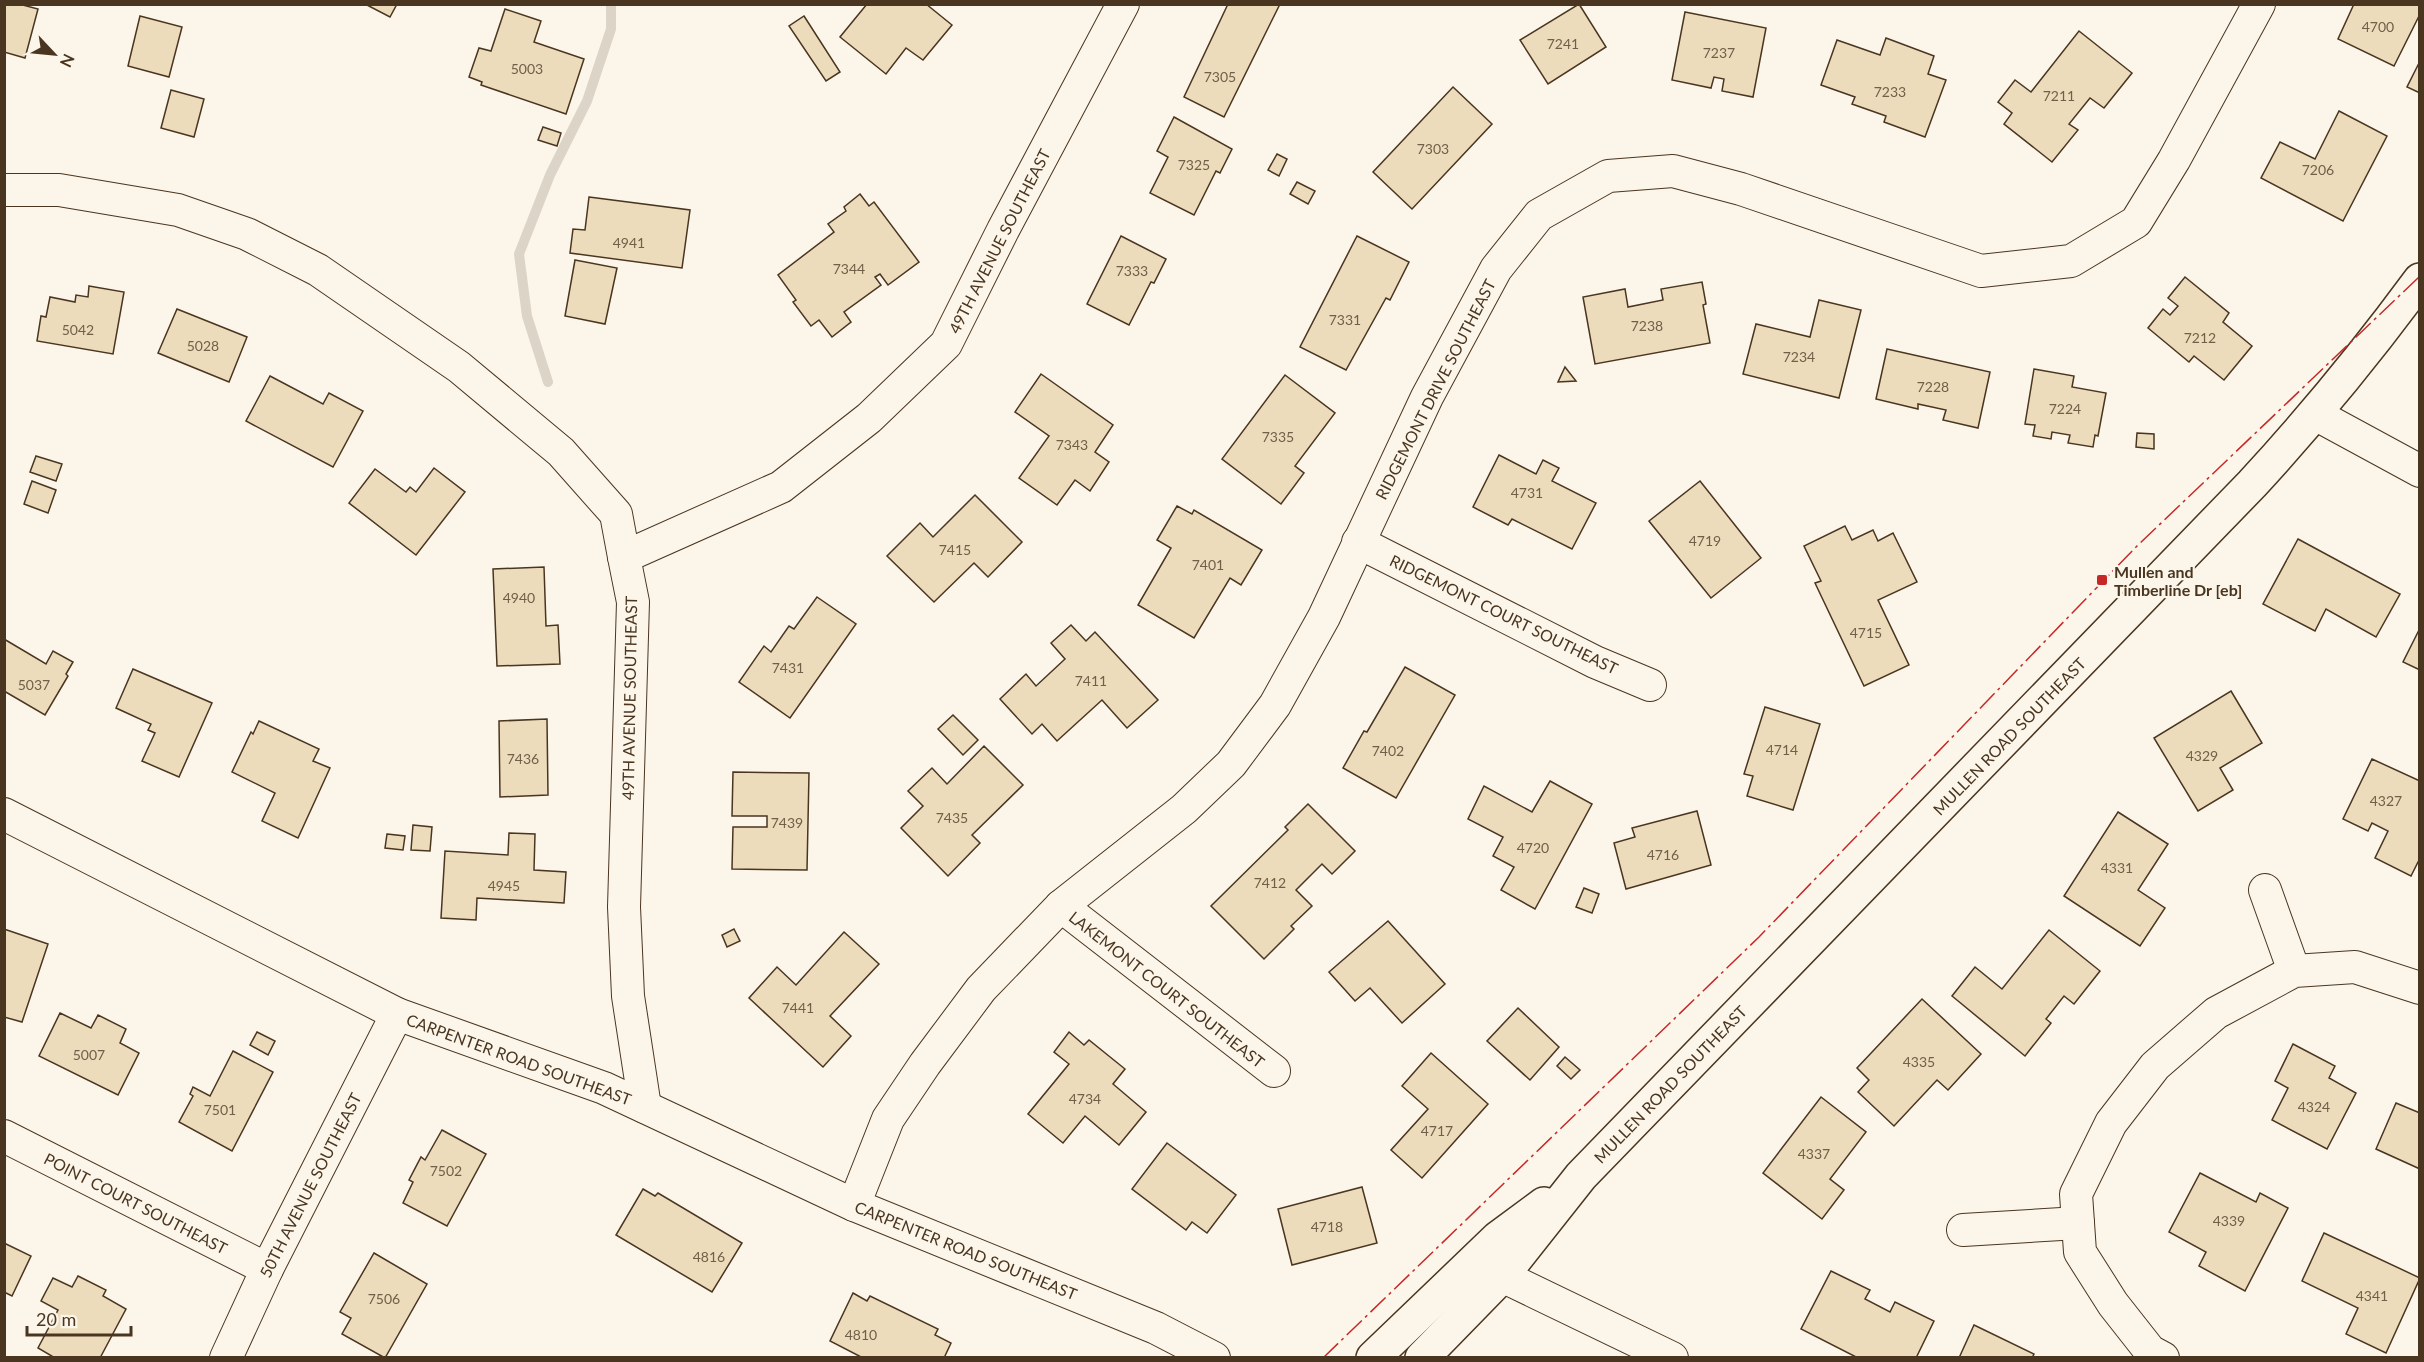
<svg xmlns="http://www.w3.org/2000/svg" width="2424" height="1362" viewBox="0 0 2424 1362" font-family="Lato,sans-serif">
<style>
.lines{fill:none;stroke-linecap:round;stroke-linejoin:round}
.stream{stroke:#dcd4c6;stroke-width:10}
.building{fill:#ecdcbc;stroke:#4a3520;stroke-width:1.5}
.street-casing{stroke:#4a3520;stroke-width:34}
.secondary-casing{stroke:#4a3520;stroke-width:36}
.street{stroke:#fbf6e9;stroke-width:32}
.secondary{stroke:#fbf6e9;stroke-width:33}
.power{stroke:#c62828;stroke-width:1.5;stroke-dasharray:21 4.5 3 4.5;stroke-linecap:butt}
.poi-dot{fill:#c62828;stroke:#fbf6e9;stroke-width:2}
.labels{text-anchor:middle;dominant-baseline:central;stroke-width:4.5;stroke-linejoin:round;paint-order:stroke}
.number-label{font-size:14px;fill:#725f47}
.street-label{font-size:16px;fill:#4a3520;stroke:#fbf6e9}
.poi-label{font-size:16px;font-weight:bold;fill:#4a3520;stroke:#fbf6e9;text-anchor:start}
</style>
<rect width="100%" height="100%" fill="#fbf6e9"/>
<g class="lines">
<polyline class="stream" points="548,382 527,316 519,254 550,175 587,101 611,29 611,4"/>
</g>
<g class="building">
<polygon points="4,4 19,4 38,9 25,58 4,52"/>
<polygon points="365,4 397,4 390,17"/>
<polygon points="867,4 926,4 952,25 923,60 906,48 886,74 840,37"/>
<polygon points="1228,4 1280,4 1224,117 1184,97"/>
<polygon points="1579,4 1606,47 1548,84 1520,40"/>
<polygon points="2354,4 2420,4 2420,14 2394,66 2338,39"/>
<polygon points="505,9 541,21 534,42 584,59 566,114 481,85 482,82 469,77 479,48 491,51"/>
<polygon points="1685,12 1766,28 1753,97 1722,91 1724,79 1714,77 1711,88 1672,80"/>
<polygon points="140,16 182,27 169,77 128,66"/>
<polygon points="804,16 840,72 826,81 789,26"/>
<polygon points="2079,31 2132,73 2104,108 2090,98 2069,124 2078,130 2052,162 2004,124 2012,113 1998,102 2015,80 2031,92"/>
<polygon points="1886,38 1934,56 1928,74 1946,80 1925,137 1884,122 1886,116 1852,104 1855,97 1821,85 1837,40 1880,55"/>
<polygon points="2420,61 2420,93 2407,87"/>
<polygon points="1453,87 1492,124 1412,209 1373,172"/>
<polygon points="171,90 204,99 194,137 161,128"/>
<polygon points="2339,111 2387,136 2343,221 2261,178 2280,142 2315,159"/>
<polygon points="1174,117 1232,149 1220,173 1216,171 1194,215 1150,193 1168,157 1157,151"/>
<polygon points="543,127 561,133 557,146 538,140"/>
<polygon points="1277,154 1287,159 1279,176 1268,170"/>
<polygon points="1297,182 1315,191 1308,204 1290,194"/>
<polygon points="860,194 869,206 874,202 919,262 888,285 880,274 875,277 881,285 844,312 851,322 832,337 819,320 811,326 793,302 796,300 778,275 834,232 828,224 846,211 844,207"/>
<polygon points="589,197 690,210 682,268 570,253 573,229 585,230"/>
<polygon points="1121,236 1166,259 1154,283 1151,282 1129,325 1087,304"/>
<polygon points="1357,236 1409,262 1390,300 1386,298 1346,370 1300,347"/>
<polygon points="575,260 617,268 605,324 565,316"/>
<polygon points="2185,277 2229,313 2223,322 2252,346 2224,380 2194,356 2189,362 2148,328 2163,309 2170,315 2178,306 2168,298"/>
<polygon points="1702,282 1706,304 1703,305 1710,343 1595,364 1583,297 1625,289 1628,307 1663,300 1661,289"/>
<polygon points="89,286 124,292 113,354 37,341 41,316 46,317 50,297 75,302 76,295 88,297"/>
<polygon points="1819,300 1861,310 1839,398 1743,374 1756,324 1810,337"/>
<polygon points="177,309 247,337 229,382 158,353"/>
<polygon points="1887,349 1990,372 1978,428 1943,420 1946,410 1918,404 1918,409 1876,399"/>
<polygon points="1565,367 1576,381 1558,382"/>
<polygon points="2034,369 2074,376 2072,387 2106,393 2098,436 2095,435 2093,447 2068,443 2070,435 2052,432 2051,439 2033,436 2035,425 2025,424"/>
<polygon points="1041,374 1113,425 1095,452 1109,462 1090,491 1075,480 1057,505 1019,478 1049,436 1015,412"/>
<polygon points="1285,375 1335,413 1295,466 1304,473 1281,504 1222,459"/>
<polygon points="270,376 323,404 329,393 363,411 333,467 246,421"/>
<polygon points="2137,433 2154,434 2154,449 2136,447"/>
<polygon points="1499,455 1536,474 1543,460 1559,468 1552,481 1596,503 1572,549 1512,519 1508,525 1473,507"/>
<polygon points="36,456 62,464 56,481 30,472"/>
<polygon points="434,468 465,492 416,555 349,503 375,469 406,492 410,487 416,492"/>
<polygon points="32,481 56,490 48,513 24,504"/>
<polygon points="1700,481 1761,558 1711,598 1649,521"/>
<polygon points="975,495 1022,542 988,577 974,563 934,602 887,556 920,523 933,537"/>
<polygon points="1177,506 1192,514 1194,510 1262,550 1241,585 1230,578 1194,638 1138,605 1171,548 1157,540"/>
<polygon points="1845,526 1852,540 1873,530 1878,541 1893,533 1917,582 1878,600 1909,665 1864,686 1815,583 1821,581 1804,546"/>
<polygon points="2298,539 2400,594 2376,637 2326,609 2315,631 2263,604"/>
<polygon points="544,567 546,626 558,625 560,664 497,666 493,569"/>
<polygon points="817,597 856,624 790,718 739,682 764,646 771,652 789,626 794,629"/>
<polygon points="1071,625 1086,641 1095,632 1158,700 1127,728 1102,700 1057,741 1042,724 1032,734 1000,699 1026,674 1036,686 1065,659 1051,643"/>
<polygon points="2420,628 2420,670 2403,662"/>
<polygon points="4,639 46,664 53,651 73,662 66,674 68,676 45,715 4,691"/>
<polygon points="1405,667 1455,695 1396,798 1343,768 1364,731 1367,732"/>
<polygon points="133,669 212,703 179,777 142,761 155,733 148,730 151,724 116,708"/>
<polygon points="2231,691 2262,743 2220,768 2233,790 2198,811 2154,738"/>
<polygon points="1765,707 1820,724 1793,810 1747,796 1753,776 1744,774"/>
<polygon points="953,715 978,740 963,755 938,729"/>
<polygon points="547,719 548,795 500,797 499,721"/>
<polygon points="259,721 319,749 313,761 330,768 298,838 262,821 275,793 232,772 251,732 253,734"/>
<polygon points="984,746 1023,785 972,835 980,843 948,876 901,828 923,806 908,791 932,768 947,784"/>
<polygon points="2372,759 2420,781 2420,858 2411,876 2375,858 2388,831 2372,823 2368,831 2343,819"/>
<polygon points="733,772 809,773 807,870 732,869 733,827 767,827 767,816 732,816"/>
<polygon points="1550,781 1592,804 1535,909 1501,890 1514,867 1493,856 1503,837 1468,819 1484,786 1532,812"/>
<polygon points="1308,804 1355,851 1332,874 1322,864 1296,890 1312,906 1291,926 1294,929 1264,959 1211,906 1288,830 1285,827"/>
<polygon points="1697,811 1711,865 1626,889 1614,843 1635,837 1632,828"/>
<polygon points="2118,812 2168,844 2138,890 2165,908 2140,946 2064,896"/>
<polygon points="413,825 432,827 430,851 411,850"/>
<polygon points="509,833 535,834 534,870 566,872 564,903 477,898 476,920 441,918 445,851 508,855"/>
<polygon points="387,834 405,836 403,850 385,848"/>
<polygon points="1584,888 1599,894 1592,913 1576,907"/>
<polygon points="1388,921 1445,984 1402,1023 1370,988 1355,1001 1329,972"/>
<polygon points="4,929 48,944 22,1022 4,1017"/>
<polygon points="734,929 740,941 727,947 722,935"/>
<polygon points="2049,930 2100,971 2074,1004 2064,996 2046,1019 2051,1023 2025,1056 1952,996 1975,967 2002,989"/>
<polygon points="844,932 879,964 830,1016 851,1036 823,1067 749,998 777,967 796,985"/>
<polygon points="1922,999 1981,1054 1948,1090 1937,1080 1894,1126 1858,1092 1869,1080 1857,1068"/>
<polygon points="1518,1008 1559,1047 1530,1080 1487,1041"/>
<polygon points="60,1013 91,1028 98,1015 126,1029 120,1043 139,1053 118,1095 39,1056"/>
<polygon points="257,1032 275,1041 268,1055 250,1045"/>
<polygon points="1069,1032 1084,1045 1089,1040 1125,1069 1113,1084 1146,1112 1119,1145 1085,1116 1063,1143 1028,1114 1069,1064 1054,1052"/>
<polygon points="2293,1044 2335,1066 2329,1078 2356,1093 2327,1149 2272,1120 2288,1088 2275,1081"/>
<polygon points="233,1051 273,1072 232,1151 179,1122 193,1096 190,1094 193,1087 210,1096"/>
<polygon points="1431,1053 1488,1104 1422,1178 1391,1150 1428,1109 1402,1086"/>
<polygon points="1565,1057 1580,1070 1571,1079 1557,1066"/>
<polygon points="1821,1097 1866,1132 1830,1179 1844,1190 1822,1219 1763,1173"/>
<polygon points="2396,1103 2420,1113 2420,1169 2376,1149"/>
<polygon points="442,1130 486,1154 447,1226 403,1203 413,1182 409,1180 421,1157 425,1160"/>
<polygon points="1167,1143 1236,1195 1207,1233 1192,1222 1186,1230 1132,1189"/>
<polygon points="2200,1173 2256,1202 2260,1193 2288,1208 2245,1291 2199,1266 2206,1252 2169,1232"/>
<polygon points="1362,1187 1377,1243 1292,1265 1278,1209"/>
<polygon points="643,1189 655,1196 658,1193 742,1243 712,1292 616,1235"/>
<polygon points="2324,1233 2420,1278 2386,1353 2346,1334 2358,1308 2302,1281"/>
<polygon points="4,1243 31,1256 12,1296 4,1292"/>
<polygon points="374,1253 427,1284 385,1358 342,1334 351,1318 340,1312"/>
<polygon points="1831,1271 1870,1290 1865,1299 1890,1312 1895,1302 1934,1321 1916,1358 1858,1358 1801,1329"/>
<polygon points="78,1276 106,1290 103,1296 126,1309 100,1358 55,1358 38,1348 58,1310 41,1301 53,1278 72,1287"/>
<polygon points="853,1293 867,1301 870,1296 938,1329 935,1335 951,1343 944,1358 863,1358 830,1341"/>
<polygon points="1974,1325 2034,1354 2032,1358 1959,1358"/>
</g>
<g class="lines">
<defs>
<g id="street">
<polyline points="4,190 59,190 178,210 247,234 318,270 459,367 561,452 616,514 624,557"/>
<polyline points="2315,414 2420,471"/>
<polyline points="1358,542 1595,662 1650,685"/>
<polyline points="4,814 397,1014 604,1088 854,1205 1156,1328 1214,1358"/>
<polyline points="2265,890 2294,971"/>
<polyline points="1061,906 1274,1071"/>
<polyline points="645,1107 628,996 624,907 633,602 624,557 781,487 869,418 946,344 1003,230 1123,4"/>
<polyline points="4,1136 267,1269"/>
<polyline points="854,1205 888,1119 925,1064 981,989 1061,906 1184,809 1231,764 1275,705 1324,617 1427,397 1496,269 1539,215 1608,176 1673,171 1741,189 1981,271 2071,261 2136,222 2174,160 2259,4"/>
<polyline points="1963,1230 2078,1223"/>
<polyline points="1502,1276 1672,1358"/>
<polyline points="226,1358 267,1269 397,1014"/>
<polyline points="2163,1358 2150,1351 2113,1304 2080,1252 2076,1194 2111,1123 2155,1066 2216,1013 2294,971 2355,967 2420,988"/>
</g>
<g id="secondary">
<polyline points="1373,1358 1498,1238 1544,1204"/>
<path d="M1422,1358L1502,1276L1581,1176L2252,484C2312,419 2367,352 2420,280"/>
</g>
</defs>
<use href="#street" class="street-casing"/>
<use href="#secondary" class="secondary-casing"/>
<use href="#street" class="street"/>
<use href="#secondary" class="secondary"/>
<polyline class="power" points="1323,1358 1759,937 2136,547 2420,276"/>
</g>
<rect class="poi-dot" x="2096" y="574" width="12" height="12" rx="3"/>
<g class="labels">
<g class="number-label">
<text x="2378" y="26">4700</text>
<text x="1563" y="43">7241</text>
<text x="1719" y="52">7237</text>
<text x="527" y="68">5003</text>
<text x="1220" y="76">7305</text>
<text x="1890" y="91">7233</text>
<text x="2059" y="95">7211</text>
<text x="1433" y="148">7303</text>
<text x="1194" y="164">7325</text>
<text x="2318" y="169">7206</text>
<text x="629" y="242">4941</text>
<text x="849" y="268">7344</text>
<text x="1132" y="270">7333</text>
<text x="1345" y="319">7331</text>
<text x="1647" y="325">7238</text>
<text x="78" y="329">5042</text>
<text x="2200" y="337">7212</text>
<text x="203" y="345">5028</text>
<text x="1799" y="356">7234</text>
<text x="1933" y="386">7228</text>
<text x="2065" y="408">7224</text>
<text x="1278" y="436">7335</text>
<text x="1072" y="444">7343</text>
<text x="1527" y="492">4731</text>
<text x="1705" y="540">4719</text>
<text x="955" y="549">7415</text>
<text x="1208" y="564">7401</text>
<text x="519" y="597">4940</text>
<text x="1866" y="632">4715</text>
<text x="788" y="667">7431</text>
<text x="1091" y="680">7411</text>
<text x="34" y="684">5037</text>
<text x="1782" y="749">4714</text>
<text x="1388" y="750">7402</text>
<text x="2202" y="755">4329</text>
<text x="523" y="758">7436</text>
<text x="2386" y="800">4327</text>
<text x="952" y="817">7435</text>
<text x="787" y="822">7439</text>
<text x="1533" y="847">4720</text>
<text x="1663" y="854">4716</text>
<text x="2117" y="867">4331</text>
<text x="1270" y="882">7412</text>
<text x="504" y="885">4945</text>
<text x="798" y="1007">7441</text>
<text x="89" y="1054">5007</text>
<text x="1919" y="1061">4335</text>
<text x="1085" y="1098">4734</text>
<text x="2314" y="1106">4324</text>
<text x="220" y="1109">7501</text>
<text x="1437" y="1130">4717</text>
<text x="1814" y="1153">4337</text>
<text x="446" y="1170">7502</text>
<text x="2229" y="1220">4339</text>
<text x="1327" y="1226">4718</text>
<text x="709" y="1256">4816</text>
<text x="2372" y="1295">4341</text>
<text x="384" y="1298">7506</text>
<text x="861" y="1334">4810</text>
</g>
<g class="street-label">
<text transform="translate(999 241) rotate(-63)">49TH AVENUE SOUTHEAST</text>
<text transform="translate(1435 389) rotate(-63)">RIDGEMONT DRIVE SOUTHEAST</text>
<text transform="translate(1504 614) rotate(26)">RIDGEMONT COURT SOUTHEAST</text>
<text transform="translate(629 698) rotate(-89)">49TH AVENUE SOUTHEAST</text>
<text transform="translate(2009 736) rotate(-46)">MULLEN ROAD SOUTHEAST</text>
<text transform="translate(1167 989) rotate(38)">LAKEMONT COURT SOUTHEAST</text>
<text transform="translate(519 1059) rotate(20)">CARPENTER ROAD SOUTHEAST</text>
<text transform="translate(1670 1084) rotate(-46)">MULLEN ROAD SOUTHEAST</text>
<text transform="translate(310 1185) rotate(-63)">50TH AVENUE SOUTHEAST</text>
<text transform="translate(136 1203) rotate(27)">POINT COURT SOUTHEAST</text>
<text transform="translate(966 1250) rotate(22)">CARPENTER ROAD SOUTHEAST</text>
</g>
<g class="poi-label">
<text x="2114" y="571">Mullen and<tspan x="2114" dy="18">Timberline Dr [eb]</tspan></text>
</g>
</g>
<rect width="2424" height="1362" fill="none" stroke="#4a3520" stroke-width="12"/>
<g transform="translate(54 54) rotate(116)" stroke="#fbf6e9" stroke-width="4.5" paint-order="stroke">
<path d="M0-4.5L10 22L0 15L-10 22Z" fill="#4a3520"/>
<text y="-9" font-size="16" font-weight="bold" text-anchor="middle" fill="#4a3520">N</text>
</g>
<path d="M27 1326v9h104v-9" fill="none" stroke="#4a3520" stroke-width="3"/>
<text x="36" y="1326" font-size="18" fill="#4a3520" stroke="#fbf6e9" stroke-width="4.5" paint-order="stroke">20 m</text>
</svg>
